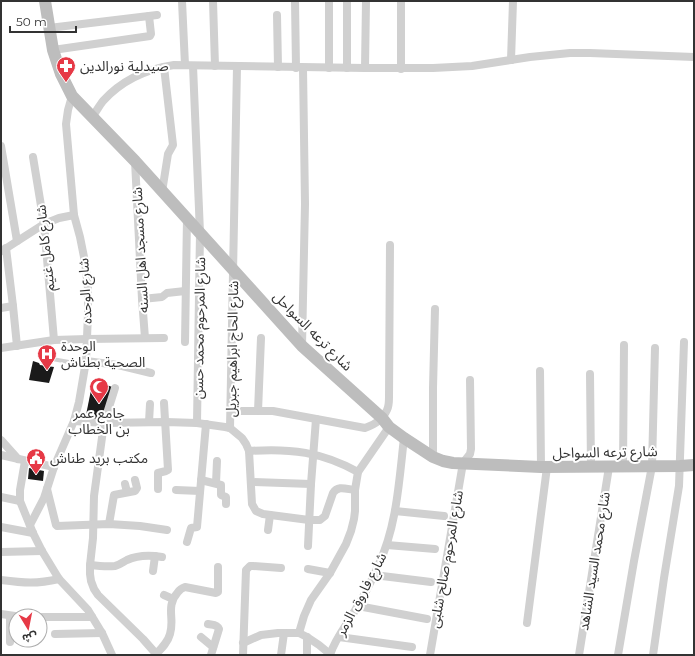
<svg xmlns="http://www.w3.org/2000/svg" width="695" height="656" viewBox="0 0 695 656" font-family="Montserrat,'Noto Sans Arabic',sans-serif">
<style>
.building{fill:#1a1a1a}
.lines{fill:none;stroke-linecap:round;stroke-linejoin:round}
.lane{stroke:#d0d0d0;stroke-width:4}
.street{stroke:#d0d0d0;stroke-width:8}
.secondary{stroke:#bdbdbd;stroke-width:12}
.labels{text-anchor:middle;dominant-baseline:central;stroke-width:4;stroke-linejoin:round;paint-order:stroke}
.poi-label{font-size:14px;fill:#333;stroke:#fff;text-anchor:start}
.street-label{font-size:14px;fill:#333;stroke:#fff}
</style>
<rect width="100%" height="100%" fill="#fff"/>
<g class="building">
<polygon points="33,361 39,363 40,365 54,367 49,383 29,380"/>
<polygon points="93,380 115,388 104,423 85,420"/>
<polygon points="29,468 44,471 43,481 28,479"/>
</g>
<g class="lines">
<polyline class="lane" points="47,358 85,365"/>
<g class="street">
<polyline points="182,1 185,65"/>
<polyline points="213,1 215,66"/>
<polyline points="295,1 296,68"/>
<polyline points="329,1 329,68"/>
<polyline points="277,15 278,67"/>
<polyline points="49,28 157,15"/>
<polyline points="53,50 150,36 151,34 149,16"/>
<polyline points="511,60 513,1"/>
<polyline points="193,66 200,233 197,423"/>
<polyline points="347,68 347,1"/>
<polyline points="365,68 366,1"/>
<polyline points="401,69 401,1"/>
<path d="M92,117C96,112 99,106 103,101C122,80 147,69 174,65L365,68H433L472,66L530,57L570,53H590L694,57"/>
<polyline points="1,146 17,241"/>
<polyline points="33,157 44,224 54,340"/>
<polyline points="135,161 142,299 145,338"/>
<polyline points="162,192 168,154 173,145 164,67"/>
<polyline points="6,248 13,306 17,346"/>
<polyline points="2,251 44,224 59,218 74,215"/>
<polyline points="142,299 162,297 167,293 185,291"/>
<polyline points="1,308 13,306"/>
<polyline points="185,342 187,218"/>
<polyline points="302,346 305,204 303,68"/>
<polyline points="1,348 54,340 87,339 164,338"/>
<polyline points="86,361 118,365 151,373"/>
<polyline points="540,371 541,467"/>
<polyline points="590,374 591,467"/>
<polyline points="115,388 104,423 94,496 93,538 90,565 90,574 91,581 94,589 98,595 143,639 157,655"/>
<path d="M231,411H273L365,428C374,425 383,419 387,410C389,406 389,401 389,397L390,245"/>
<polyline points="258,411 261,338"/>
<path d="M74,421L104,423L166,422L197,423L225,427L230,428L242,438L246,444L249,451L252,504L256,511L263,514L309,520H320L325,516L333,493C338,485 346,489 355,490"/>
<polyline points="149,422 150,404"/>
<polyline points="230,428 237,67"/>
<polyline points="1,440 18,459"/>
<path d="M249,451C290,448 322,452 358,472"/>
<polyline points="1,455 54,467"/>
<polyline points="433,457 433,388 435,309"/>
<polyline points="25,461 20,490 20,501 33,533 42,551 59,579 88,610 102,633 112,655"/>
<polyline points="623,467 624,345"/>
<polyline points="201,480 221,485 221,495 226,497 226,504"/>
<polyline points="251,482 311,484"/>
<polyline points="216,483 217,461"/>
<polyline points="125,484 127,492"/>
<polyline points="47,489 56,525 57,526 109,524 140,526 167,530"/>
<polyline points="158,489 158,473 166,471 168,470 164,403"/>
<polyline points="176,490 200,491"/>
<polyline points="1,497 20,501"/>
<polyline points="395,511 444,516"/>
<polyline points="109,524 114,495 135,491 137,488 135,480"/>
<polyline points="30,525 44,498 54,467 74,421 79,402 86,361 88,314 88,288 85,262 80,237 74,215 66,124 68,110 72,96"/>
<polyline points="1,527 33,533"/>
<polyline points="268,530 270,515"/>
<polyline points="187,542 191,528 197,527 206,424"/>
<polyline points="387,545 435,549"/>
<polyline points="308,546 311,484 316,419"/>
<polyline points="1,552 42,551"/>
<path d="M90,565C98,566 107,567 115,566C120,565 123,562 127,560C138,555 150,555 162,557"/>
<polyline points="308,569 330,573"/>
<polyline points="153,571 155,556"/>
<polyline points="374,575 431,582"/>
<path d="M1,580C24,583 37,584 59,579"/>
<polyline points="164,595 173,599"/>
<polyline points="358,606 427,619"/>
<polyline points="1,614 15,616"/>
<polyline points="40,617 92,617"/>
<polyline points="527,623 547,467"/>
<path d="M208,624C212,625 217,624 219,629L211,655"/>
<polyline points="299,633 304,616 311,600 330,573 346,544 351,531 354,519 355,511 355,490 358,472 389,427"/>
<polyline points="55,634 102,633"/>
<polyline points="201,637 213,647"/>
<polyline points="339,637 412,647"/>
<polyline points="10,642 10,616"/>
<polyline points="243,643 261,635 278,633 299,633 307,637 319,645 330,654"/>
<path d="M156,654C162,648 168,642 170,634C175,618 165,607 178,592C180,589 182,588 185,587L216,593L218,592V567"/>
<polyline points="243,655 246,570 250,566 253,566 281,568"/>
<polyline points="281,655 284,633"/>
<polyline points="307,655 307,637"/>
<path d="M330,655C335,638 349,622 357,607C365,594 372,580 378,566C397,526 399,481 404,438"/>
<polyline points="430,655 463,463 470,454 471,449 470,380"/>
<polyline points="579,655 609,467"/>
<polyline points="618,655 634,561 652,466 655,348"/>
<polyline points="653,655 664,578 679,486 684,342"/>
</g>
<polyline class="secondary" points="45,1 53,50 61,74 72,96 135,161 302,346 382,418 389,427 404,438 433,457 443,461 453,463 541,467 680,466 694,465"/>
</g>
<defs>
<symbol id="pharmacy-pin" viewBox="-11 -11 22 30"><path d="M0 17L-7.5 6A9.5 9.5 0 1 1 7.5 6Z" fill="#e63946" stroke="#fff"/><path d="M-2-6h4v4h4v4h-4v4h-4v-4h-4v-4h4Z" fill="#fff"/></symbol>
<symbol id="hospital-pin" viewBox="-11 -11 22 30"><path d="M0 17L-7.5 6A9.5 9.5 0 1 1 7.5 6Z" fill="#e63946" stroke="#fff"/><path d="M-5-5h3v3.5h4V-5h3V5h-3V1.5h-4V5h-3Z" fill="#fff"/></symbol>
<symbol id="mosque-pin" viewBox="-11 -11 22 30"><path d="M0 17L-7.5 6A9.5 9.5 0 1 1 7.5 6Z" fill="#e63946" stroke="#fff"/><path d="M3.5-4.9A6 6 0 1 0 3.5 4.9A5 5 0 1 1 3.5-4.9Z" fill="#fff"/></symbol>
<symbol id="civic-pin" viewBox="-11 -11 22 30"><path d="M0 17L-7.5 6A9.5 9.5 0 1 1 7.5 6Z" fill="#e63946" stroke="#fff"/><path d="M-.6-6.5H3V-4.5H.6V-3L4-1V1h2V6H-6V1h2V-1L-.6-3ZM-1.2 2.5V6h2.4V2.5Z" fill="#fff"/></symbol>
</defs>
<g fill-rule="evenodd">
<use href="#pharmacy-pin" x="55" y="55" width="22" height="30"/>
<use href="#hospital-pin" x="36" y="343" width="22" height="30"/>
<use href="#mosque-pin" x="88" y="376" width="22" height="30"/>
<use href="#civic-pin" x="25" y="447" width="22" height="30"/>
</g>
<g class="labels">
<g class="poi-label">
<text x="80" y="66">صيدلية نورالدين</text>
<text x="61" y="346">الوحدة<tspan x="61" dy="16">الصحية بطناش</tspan></text>
<text x="99" y="413" text-anchor="middle">جامع عمر<tspan x="99" dy="16">بن الخطاب</tspan></text>
<text x="50" y="458">مكتب بريد طناش</text>
</g>
<g class="street-label">
<text transform="translate(45 248) rotate(-96)">شارع كامل غنيم</text>
<text transform="translate(140 250) rotate(-93)">شارع مسجد اهل السنه</text>
<text transform="translate(85 291) rotate(-93)">شارع الوحده</text>
<text transform="translate(199 328) rotate(-89)">شارع المرحوم محمد حسن</text>
<text transform="translate(313 331) rotate(45)">شارع ترعه السواحل</text>
<text transform="translate(232 349) rotate(-89)">شارع الحاج ابراهيم جبريل</text>
<text transform="translate(605 452) rotate(-1)">شارع ترعه السواحل</text>
<text transform="translate(446 559) rotate(-80)">شارع المرحوم صالح شلبى</text>
<text transform="translate(594 561) rotate(-81)">شارع محمد السيد الشاهد</text>
<text transform="translate(361 594) rotate(-62)">شارع فاروق الزمر</text>
</g>
</g>
<rect width="695" height="656" fill="none" stroke="#333333" stroke-width="4"/>
<g transform="translate(28 628) rotate(170)"><circle r="19" fill="#ffffff" stroke="#adadad"/>
<path d="M0-3L7 15L0 10L-7 15Z" fill="#e63946"/>
<text y="-6" font-size="11" font-weight="bold" text-anchor="middle" fill="#333333">ش</text>
</g>
<path d="M10 26v6h66v-6" fill="none" stroke="#333333" stroke-width="2"/>
<text x="16" y="26" font-size="12" fill="#333333" stroke="#ffffff" stroke-width="3" paint-order="stroke">50 m</text>
</svg>
